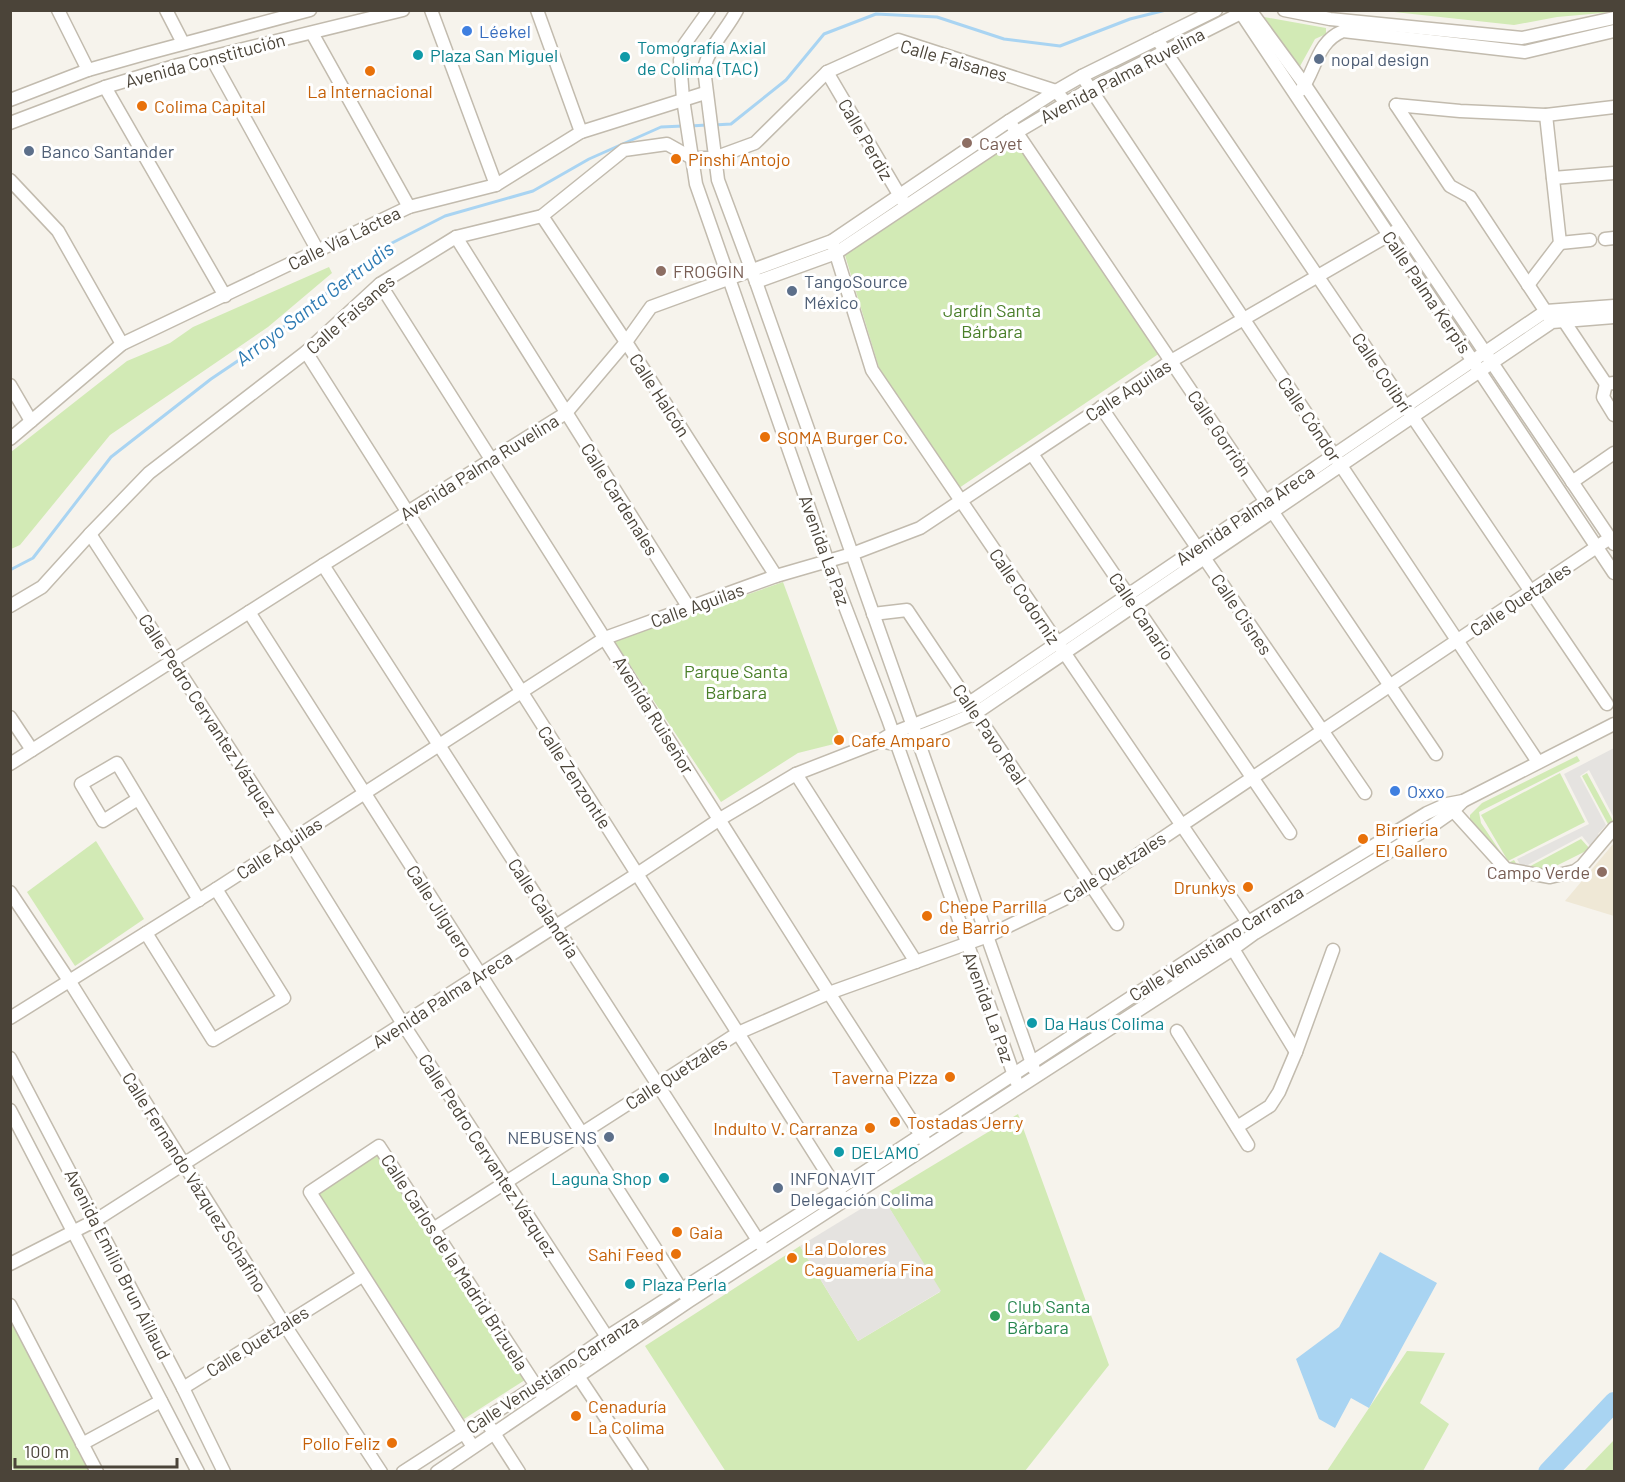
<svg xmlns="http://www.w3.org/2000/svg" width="1625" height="1482" viewBox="0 0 1625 1482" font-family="Barlow,sans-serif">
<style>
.education{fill:#efe8d6}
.green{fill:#d2eab5}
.parking{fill:#e5e3e0}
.water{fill:#a9d4f2}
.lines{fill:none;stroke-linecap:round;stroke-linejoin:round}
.stream{stroke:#a9d4f2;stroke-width:3}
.river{stroke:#a9d4f2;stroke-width:20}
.minor-casing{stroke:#c2bbae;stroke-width:15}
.minor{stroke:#fff;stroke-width:12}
.shop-dot{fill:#3f7fe0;stroke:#fff;stroke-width:2}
.culture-dot{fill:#0f9aa8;stroke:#fff;stroke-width:2}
.service-dot{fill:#5c6f8a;stroke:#fff;stroke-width:2}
.food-dot{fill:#e8710a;stroke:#fff;stroke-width:2}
.education-dot{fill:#8d6e63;stroke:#fff;stroke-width:2}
.leisure-dot{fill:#2e9e5b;stroke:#fff;stroke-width:2}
.labels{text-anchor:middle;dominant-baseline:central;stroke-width:6;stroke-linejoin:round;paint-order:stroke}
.shop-label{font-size:18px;fill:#366cbe;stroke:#fff;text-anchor:start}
.culture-label{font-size:18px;fill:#0d838f;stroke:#fff;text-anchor:start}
.service-label{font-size:18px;fill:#4e5e75;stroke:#fff;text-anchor:start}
.street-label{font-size:18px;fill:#4b4439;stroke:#fff}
.food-label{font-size:18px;fill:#c56008;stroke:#fff;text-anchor:start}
.education-label{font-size:18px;fill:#785e54;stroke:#fff;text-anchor:start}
.park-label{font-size:18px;fill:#4a7f2a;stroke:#fff}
.leisure-label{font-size:18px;fill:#27864d;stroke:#fff;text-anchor:start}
.water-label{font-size:20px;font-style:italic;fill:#2e7ab2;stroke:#fff}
</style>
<rect width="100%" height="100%" fill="#f6f3ec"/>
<polygon class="education" points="1614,843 1614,916 1565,901"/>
<g class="green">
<polygon points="1614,10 1614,12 1557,17 1514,25 1385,11"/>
<polygon points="1264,17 1326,28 1326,34 1315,39 1299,68"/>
<polygon points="1016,140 1160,353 959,488 880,371 844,252"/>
<polygon points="329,267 332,273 268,327 110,435 20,545 11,549 11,452 127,361 170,343 193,327"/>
<polygon points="783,582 842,742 798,753 721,802 614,641"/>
<polygon points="1577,756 1580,761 1479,812 1481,823 1516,875 1510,862 1514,860 1521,871 1581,839 1590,849 1522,883 1474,827 1470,820 1470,815 1482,803"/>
<polygon points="1560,773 1585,822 1508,861 1481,815"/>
<polygon points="1587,773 1613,821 1609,826 1582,776"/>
<polygon points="96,841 144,919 75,966 27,892"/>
<polygon points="1018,1114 1109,1365 1025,1471 726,1472 645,1346 800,1246 858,1341 940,1292 882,1196"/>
<polygon points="378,1154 525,1380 464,1419 317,1193"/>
<polygon points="10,1319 90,1471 15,1471 10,1462"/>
<polygon points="1407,1351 1445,1353 1420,1403 1449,1424 1423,1471 1327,1471"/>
<polygon points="1614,1440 1614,1471 1584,1471"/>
</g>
<g class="parking">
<polygon points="1614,748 1614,818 1589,770 1580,776 1606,825 1598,834 1600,836 1590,846 1582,836 1522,868 1517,859 1589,824 1564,774"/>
<polygon points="882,1196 941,1291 858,1341 800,1246"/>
</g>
<polygon class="water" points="1380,1252 1437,1283 1369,1408 1351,1398 1335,1428 1319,1419 1296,1359 1339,1327"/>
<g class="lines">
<g class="stream">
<polyline points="714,125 731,124 786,80 824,34 876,14 937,17 1004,39 1060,46 1130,19 1166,10"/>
<polyline points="690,126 707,125"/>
<polyline points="10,570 33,558 111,457 211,379 257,348 388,245 445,216 533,191 589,159 661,127 683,126"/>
</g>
<polyline class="river" points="1548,1472 1614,1402"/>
<defs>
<g id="minor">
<polyline points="58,10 88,70"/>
<polyline points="166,10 183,43"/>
<polyline points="431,10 496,185"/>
<polyline points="537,10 581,132"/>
<polyline points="709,10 684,45 680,60 683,99 696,184 828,562 888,719 1016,1081"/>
<path d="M737,10C726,31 709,46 704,69L718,180L756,282L1034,1069"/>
<polyline points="1239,10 1614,573"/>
<polyline points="1250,10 1305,85 1614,544"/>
<polyline points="1284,10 1330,19 1522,38 1614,18"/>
<polyline points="312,33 409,207"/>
<polyline points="1157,39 1607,704"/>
<polyline points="211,57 318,251"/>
<polyline points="827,72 904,203"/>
<polyline points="1082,76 1538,762"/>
<polyline points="105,87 225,296"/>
<path d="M1301,90C1316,71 1316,42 1343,31L1525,52L1614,31"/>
<polyline points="10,100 88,70 141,55 310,10"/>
<polyline points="1396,105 1450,186 1470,197 1550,318"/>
<polyline points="1396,105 1460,111 1546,115 1614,107"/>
<polyline points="1009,121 1436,754"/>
<polyline points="10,123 105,87 178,65 403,10"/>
<polyline points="1553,178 1614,173"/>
<polyline points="10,180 58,231 122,344"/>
<polyline points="542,216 626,342 776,576"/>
<polyline points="456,237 689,608"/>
<polyline points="1605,239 1614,238"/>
<polyline points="832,241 872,370 1251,927"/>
<polyline points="1560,243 1590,240"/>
<polyline points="756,282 836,253 1017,132 1090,89 1241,13"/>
<polyline points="380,284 829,993 924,1140"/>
<polyline points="1528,285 1560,243 1546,115"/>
<polyline points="1564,321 1606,384"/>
<polyline points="306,352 842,1197"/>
<polyline points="1614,383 1606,384 1603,397 1614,415"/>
<polyline points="10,385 31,421"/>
<polyline points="1101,407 1365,793"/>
<polyline points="10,439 122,344 409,207 496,185 581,132 705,93"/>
<polyline points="1032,454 1290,833"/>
<polyline points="1572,482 1614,453"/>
<polyline points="90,534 290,842 403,1024 607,1337 613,1341"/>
<polyline points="323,565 761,1245"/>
<polyline points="10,606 42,587 90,534 149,473 306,352 380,284 456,237 542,216 624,150 667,144 692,158 714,158 755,143 827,72 898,40 1056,91 1066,103"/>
<polyline points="249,612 685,1295"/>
<polyline points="873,614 907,610 1117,924"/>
<polyline points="10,717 32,750"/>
<path d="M889,743C911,743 953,722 976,713L1552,322L1614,317"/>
<polyline points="10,764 323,565 566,413 626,342 651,307 832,241 1009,121 1056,91 1082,76 1216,10"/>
<polyline points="796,774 916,962"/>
<polyline points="138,799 103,821 81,784 117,763 199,900"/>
<polyline points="1448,805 1506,869 1550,877 1575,871 1582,866 1614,828"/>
<polyline points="10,892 70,982 284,1324 381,1472"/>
<polyline points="146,933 213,1040 284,998 216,889"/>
<polyline points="1233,949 1296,1052"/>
<polyline points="10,1018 216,889 605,638 776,576 852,554 920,528 1171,361 1401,228"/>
<polyline points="1177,1031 1248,1145"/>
<polyline points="10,1058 183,1388 224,1472"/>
<polyline points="10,1110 198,1472"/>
<polyline points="1237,1127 1270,1106 1279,1092 1296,1052 1333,950"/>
<polyline points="433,1229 738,1033 829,993 988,936 1091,886 1610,538"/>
<polyline points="10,1264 96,1220 637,874 720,819 796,774 878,742 893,733 969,703 1546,311 1614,306"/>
<polyline points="10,1305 97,1472"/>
<polyline points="574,1370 642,1472"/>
<polyline points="183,1388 362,1276"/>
<polyline points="490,1427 519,1472"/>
<polyline points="82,1444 161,1401"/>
<polyline points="473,1447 310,1192 379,1146 540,1392"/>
<polyline points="403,1472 536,1386 607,1337 837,1190 1214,943 1427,813 1447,804 1463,801 1614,724"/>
<polyline points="437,1472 689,1301 1233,949 1255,933 1433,825 1453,811 1463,801"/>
</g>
</defs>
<use href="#minor" class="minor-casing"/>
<use href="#minor" class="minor"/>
</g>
<g class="shop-dot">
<circle cx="467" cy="31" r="6"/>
<circle cx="1395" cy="791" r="6"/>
</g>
<g class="culture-dot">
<circle cx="418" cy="55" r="6"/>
<circle cx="625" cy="57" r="6"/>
<circle cx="1032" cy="1023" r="6"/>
<circle cx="839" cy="1152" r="6"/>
<circle cx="664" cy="1178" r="6"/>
<circle cx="630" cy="1284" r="6"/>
</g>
<g class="service-dot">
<circle cx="1319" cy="59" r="6"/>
<circle cx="29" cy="151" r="6"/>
<circle cx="792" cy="291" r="6"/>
<circle cx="609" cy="1137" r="6"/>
<circle cx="778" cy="1188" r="6"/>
</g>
<g class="food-dot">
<circle cx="370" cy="71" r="6"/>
<circle cx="142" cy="106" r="6"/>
<circle cx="676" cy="159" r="6"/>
<circle cx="765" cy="437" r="6"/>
<circle cx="839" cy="740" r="6"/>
<circle cx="1363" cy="839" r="6"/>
<circle cx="1248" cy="887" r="6"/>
<circle cx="927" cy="916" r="6"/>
<circle cx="950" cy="1077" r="6"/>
<circle cx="895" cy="1122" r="6"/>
<circle cx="870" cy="1128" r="6"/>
<circle cx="677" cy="1232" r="6"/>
<circle cx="676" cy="1254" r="6"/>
<circle cx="792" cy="1258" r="6"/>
<circle cx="576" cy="1416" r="6"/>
<circle cx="392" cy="1443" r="6"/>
</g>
<g class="education-dot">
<circle cx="967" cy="143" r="6"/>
<circle cx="661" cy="271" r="6"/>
<circle cx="1602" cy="872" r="6"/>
</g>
<circle class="leisure-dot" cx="995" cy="1316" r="6"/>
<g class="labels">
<g class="shop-label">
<text x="479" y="31">Léekel</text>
<text x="1407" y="791">Oxxo</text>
</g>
<g class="culture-label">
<text x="637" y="47">Tomografía Axial<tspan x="637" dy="21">de Colima (TAC)</tspan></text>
<text x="430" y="55">Plaza San Miguel</text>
<text x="1044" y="1023">Da Haus Colima</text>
<text x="851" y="1152">DELAMO</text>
<text x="652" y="1178" text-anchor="end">Laguna Shop</text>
<text x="642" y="1284">Plaza Perla</text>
</g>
<g class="service-label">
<text x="1331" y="59">nopal design</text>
<text x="41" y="151">Banco Santander</text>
<text x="804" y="281">TangoSource<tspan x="804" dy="21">México</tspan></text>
<text x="597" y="1137" text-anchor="end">NEBUSENS</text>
<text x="790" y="1178">INFONAVIT<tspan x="790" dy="21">Delegación Colima</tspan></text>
</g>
<g class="street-label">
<text transform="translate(205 60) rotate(-15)">Avenida Constitución</text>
<text transform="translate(954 60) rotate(16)">Calle Faisanes</text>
<text transform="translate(1122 75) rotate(-28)">Avenida Palma Ruvelina</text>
<text transform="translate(866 139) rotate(60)">Calle Perdiz</text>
<text transform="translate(344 238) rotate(-26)">Calle Vía Láctea</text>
<text transform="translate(1427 292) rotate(56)">Calle Palma Kerpis</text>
<text transform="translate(350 314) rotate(-41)">Calle Faisanes</text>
<text transform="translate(1382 372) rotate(56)">Calle Colibrí</text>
<text transform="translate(1128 390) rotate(-33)">Calle Aguilas</text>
<text transform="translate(660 395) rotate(57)">Calle Halcón</text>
<text transform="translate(1310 419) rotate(56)">Calle Cóndor</text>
<text transform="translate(1220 433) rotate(56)">Calle Gorrión</text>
<text transform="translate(479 467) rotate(-32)">Avenida Palma Ruvelina</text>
<text transform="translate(620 499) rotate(58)">Calle Cardenales</text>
<text transform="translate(1245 515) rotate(-34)">Avenida Palma Areca</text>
<text transform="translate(825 550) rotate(70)">Avenida La Paz</text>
<text transform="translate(1025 596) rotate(56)">Calle Codorniz</text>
<text transform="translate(1520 599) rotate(-34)">Calle Quetzales</text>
<text transform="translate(697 605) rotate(-20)">Calle Aguilas</text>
<text transform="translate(1242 614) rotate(56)">Calle Cisnes</text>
<text transform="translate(1142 616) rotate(56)">Calle Canario</text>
<text transform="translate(208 715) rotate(57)">Calle Pedro Cervantez Vázquez</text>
<text transform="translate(654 715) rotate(58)">Avenida Ruiseñor</text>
<text transform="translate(990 734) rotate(56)">Calle Pavo Real</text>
<text transform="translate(575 777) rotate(57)">Calle Zenzontle</text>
<text transform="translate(279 848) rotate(-33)">Calle Aguilas</text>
<text transform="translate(1114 867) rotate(-32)">Calle Quetzales</text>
<text transform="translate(544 908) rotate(57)">Calle Calandria</text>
<text transform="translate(440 911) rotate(57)">Calle Jilguero</text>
<text transform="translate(1216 943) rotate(-32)">Calle Venustiano Carranza</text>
<text transform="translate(442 999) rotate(-33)">Avenida Palma Areca</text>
<text transform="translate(989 1007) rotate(70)">Avenida La Paz</text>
<text transform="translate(676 1073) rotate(-33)">Calle Quetzales</text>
<text transform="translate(488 1155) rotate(57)">Calle Pedro Cervantez Vázquez</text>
<text transform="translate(195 1182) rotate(58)">Calle Fernando Vázquez Schafino</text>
<text transform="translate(455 1262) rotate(57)">Calle Carlos de la Madrid Brizuela</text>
<text transform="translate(118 1264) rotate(63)">Avenida Emilio Brun Aillaud</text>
<text transform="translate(257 1341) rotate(-32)">Calle Quetzales</text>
<text transform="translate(552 1374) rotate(-33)">Calle Venustiano Carranza</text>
</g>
<g class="food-label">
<text x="370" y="91" text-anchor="middle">La Internacional</text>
<text x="154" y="106">Colima Capital</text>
<text x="688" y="159">Pinshi Antojo</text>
<text x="777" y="437">SOMA Burger Co.</text>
<text x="851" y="740">Cafe Amparo</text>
<text x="1375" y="829">Birrieria<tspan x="1375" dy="21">El Gallero</tspan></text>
<text x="1236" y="887" text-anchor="end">Drunkys</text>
<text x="939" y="906">Chepe Parrilla<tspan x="939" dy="21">de Barrio</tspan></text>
<text x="938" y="1077" text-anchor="end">Taverna Pizza</text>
<text x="907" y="1122">Tostadas Jerry</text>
<text x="858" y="1128" text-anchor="end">Indulto V. Carranza</text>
<text x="689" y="1232">Gaia</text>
<text x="804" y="1248">La Dolores<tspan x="804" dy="21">Caguamería Fina</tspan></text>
<text x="664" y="1254" text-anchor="end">Sahi Feed</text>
<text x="588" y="1406">Cenaduría<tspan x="588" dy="21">La Colima</tspan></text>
<text x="380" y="1443" text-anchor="end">Pollo Feliz</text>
</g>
<g class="education-label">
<text x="979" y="143">Cayet</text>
<text x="673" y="271">FROGGIN</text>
<text x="1590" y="872" text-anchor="end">Campo Verde</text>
</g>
<g class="park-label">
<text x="992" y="310">Jardín Santa<tspan x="992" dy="21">Bárbara</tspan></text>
<text x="736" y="671">Parque Santa<tspan x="736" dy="21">Barbara</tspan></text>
</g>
<g class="leisure-label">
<text x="1007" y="1306">Club Santa<tspan x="1007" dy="21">Bárbara</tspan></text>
</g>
<g class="water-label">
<text transform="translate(314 303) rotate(-37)">Arroyo Santa Gertrudis</text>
</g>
</g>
<rect width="1625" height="1482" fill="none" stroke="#4b4439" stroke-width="24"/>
<path d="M15 1458v9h162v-9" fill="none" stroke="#4b4439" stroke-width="3"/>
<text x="24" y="1458" font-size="18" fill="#4b4439" stroke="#ffffff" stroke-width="4.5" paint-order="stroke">100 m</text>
</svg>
